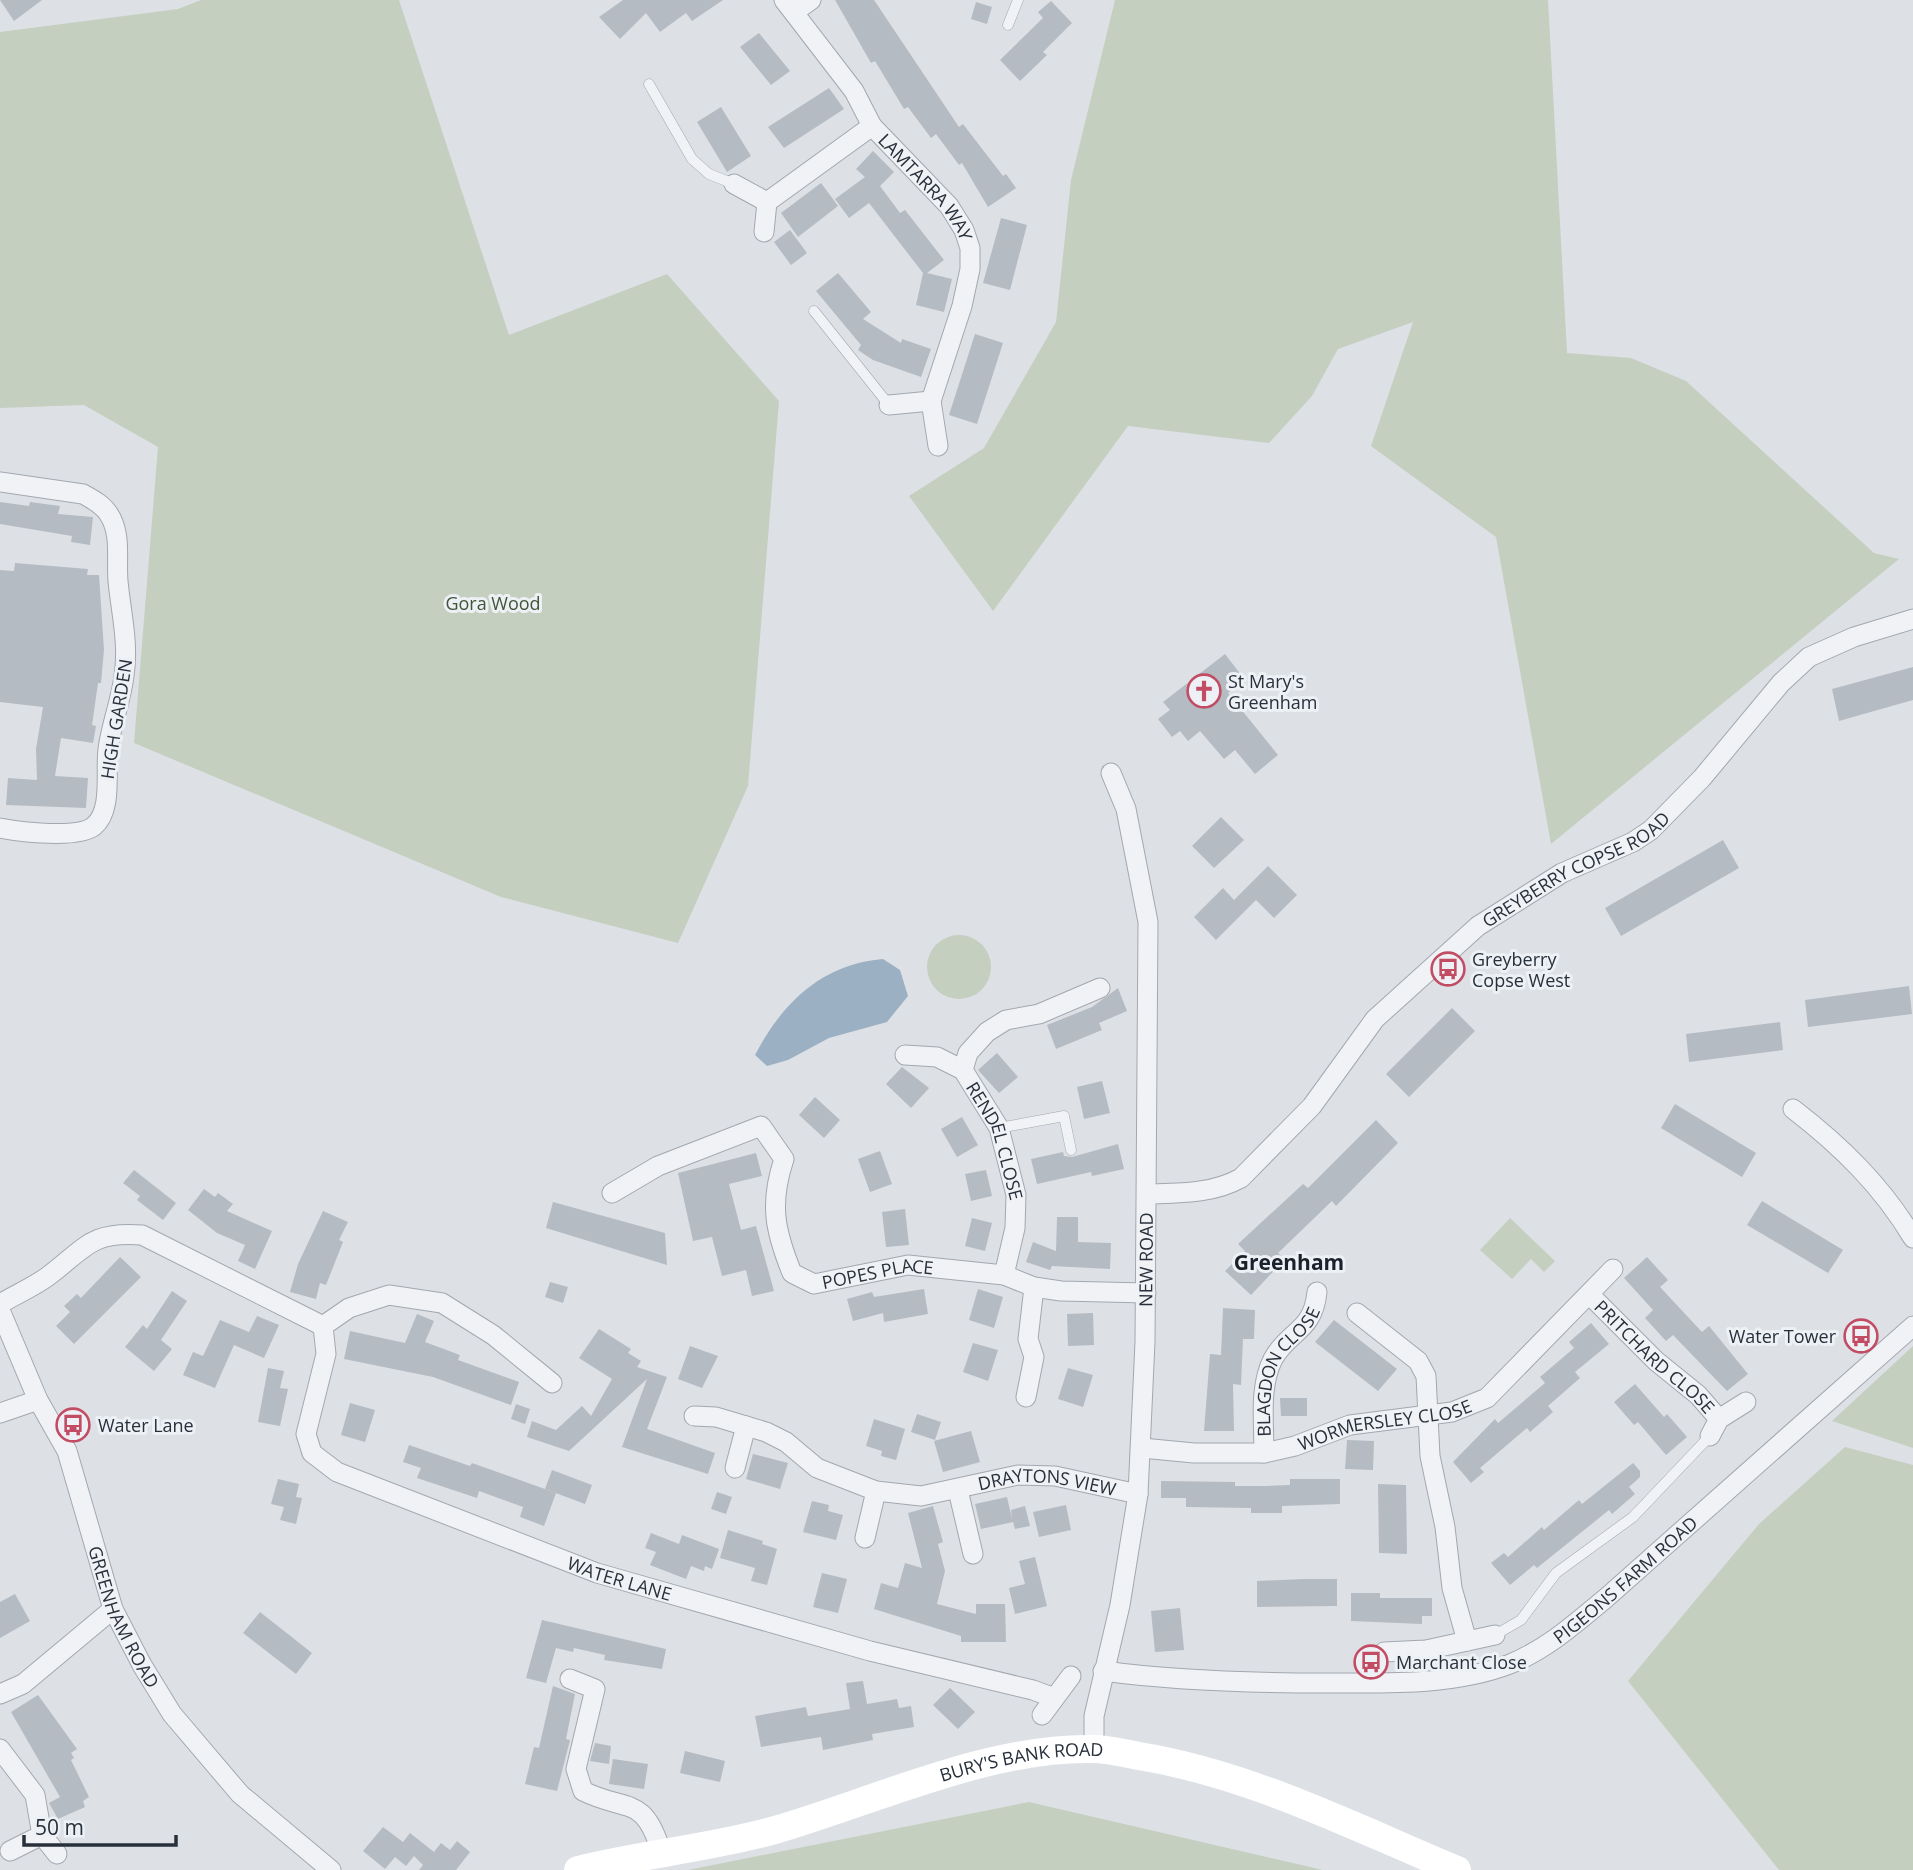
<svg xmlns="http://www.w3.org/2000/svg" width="1913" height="1870" viewBox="0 0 1913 1870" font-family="'Open Sans',sans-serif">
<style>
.green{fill:#c4cfbf}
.water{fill:#9bb0c3}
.building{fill:#b5bbc2}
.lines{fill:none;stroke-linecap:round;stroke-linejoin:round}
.lane-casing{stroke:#a3a8af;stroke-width:11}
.street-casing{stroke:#a3a8af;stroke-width:21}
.lane{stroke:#f0f2f5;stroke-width:10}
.street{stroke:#f0f2f5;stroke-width:19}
.secondary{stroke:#fff;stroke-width:28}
.labels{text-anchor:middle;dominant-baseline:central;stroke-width:6;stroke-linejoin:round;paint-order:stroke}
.street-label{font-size:18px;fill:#28303b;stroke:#edf0f4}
.park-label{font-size:18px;fill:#3e5637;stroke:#edf0f4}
.poi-label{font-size:18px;fill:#28303b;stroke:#edf0f4;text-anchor:start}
.quarter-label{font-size:21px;font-weight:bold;fill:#1a212c;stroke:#edf0f4}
</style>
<rect width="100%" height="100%" fill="#dde1e6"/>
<g class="green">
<polygon points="201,0 399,0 509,335 667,274 779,401 748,786 678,943 501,897 134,743 158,447 84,405 0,408 0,32 178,9"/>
<polygon points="1115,0 1548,0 1567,353 1631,358 1686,381 1874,553 1899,559 1551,844 1496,537 1371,446 1413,322 1338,349 1312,396 1269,443 1128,426 993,611 909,496 984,448 1056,322 1071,180"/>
<circle cx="959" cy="967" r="32"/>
<polygon points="1510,1218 1555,1261 1544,1272 1531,1259 1512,1279 1480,1250"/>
<polygon points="1913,1346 1913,1448 1832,1421"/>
<polygon points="1845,1447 1913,1465 1913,1870 1779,1870 1628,1681 1759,1524"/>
<polygon points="1029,1802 1323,1870 688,1870"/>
</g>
<path class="water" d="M883,959L900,970L908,996L887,1022L829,1038L788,1060L767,1066L755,1055C782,1003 822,964 883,959Z"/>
<g class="building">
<polygon points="0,0 42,0 14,21"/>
<polygon points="623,0 723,0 692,21 686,13 660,32 646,13 620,39 599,17"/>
<polygon points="835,0 874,0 959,127 963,124 1003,176 1006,174 1016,188 988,207 962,163 959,165 936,134 931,138 908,107 904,109 875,61 871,63"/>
<polygon points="1051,1 1072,23 1043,52 1047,55 1020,81 1000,60 1043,18 1038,12"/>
<polygon points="976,2 992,7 987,24 971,19"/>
<polygon points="759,33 790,71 771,85 740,47"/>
<polygon points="829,88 844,109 784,148 768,127"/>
<polygon points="721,107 751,156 727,172 697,122"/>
<polygon points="873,151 894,172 880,186 900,213 905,210 944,260 927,273 952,279 944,312 916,305 923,273 869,203 849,218 835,199 865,177 856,169"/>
<polygon points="821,183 838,206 798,237 781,213"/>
<polygon points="1001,218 1027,225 1010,290 983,283"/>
<polygon points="790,230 807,253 791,265 774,242"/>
<polygon points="838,273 871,312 863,319 901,343 902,339 931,349 921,377 873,360 858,350 861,345 816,291"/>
<polygon points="975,334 1003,343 977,424 949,415"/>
<polygon points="0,502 29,506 30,502 60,506 58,514 93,517 90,545 71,542 72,536 0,524"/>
<polygon points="15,563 88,569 87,575 99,575 104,650 101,683 98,683 92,725 96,726 93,743 61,738 55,776 88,778 86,808 6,805 8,778 37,780 36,749 43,707 0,702 0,570 14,571"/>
<polygon points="1225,654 1245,680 1228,693 1278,755 1255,774 1235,750 1224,759 1200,731 1188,741 1180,731 1172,737 1158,719 1170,710 1163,702"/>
<polygon points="1913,667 1913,700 1839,721 1832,689"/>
<polygon points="1221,817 1244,840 1214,868 1192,846"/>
<polygon points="1723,840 1739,868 1621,936 1605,908"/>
<polygon points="1268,866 1297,895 1274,918 1256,900 1216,940 1194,917 1223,888 1234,900"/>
<polygon points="1909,986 1912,1014 1808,1027 1805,1000"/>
<polygon points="1118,988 1127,1011 1099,1023 1102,1030 1056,1049 1047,1025 1092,1007"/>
<polygon points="1452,1008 1475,1031 1409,1097 1386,1074"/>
<polygon points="1780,1022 1783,1050 1689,1062 1686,1034"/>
<polygon points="997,1053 1018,1077 999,1093 978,1070"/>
<polygon points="902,1067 929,1088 911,1108 886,1084"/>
<polygon points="1102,1081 1110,1113 1084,1119 1077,1087"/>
<polygon points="815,1097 840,1120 824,1138 799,1115"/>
<polygon points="1675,1104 1756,1153 1742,1177 1661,1128"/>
<polygon points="962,1117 978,1145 957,1157 941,1129"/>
<polygon points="1376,1120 1398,1143 1336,1206 1332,1201 1278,1253 1285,1259 1251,1295 1225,1271 1245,1251 1238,1244 1303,1184 1308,1188"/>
<polygon points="1118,1144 1124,1169 1092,1176 1091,1172 1037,1184 1031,1159 1063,1152 1064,1156 1072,1157"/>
<polygon points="880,1151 892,1184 870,1192 858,1159"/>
<polygon points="756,1153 762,1176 729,1184 741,1230 756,1226 774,1291 752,1296 746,1270 722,1276 712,1237 693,1241 678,1173"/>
<polygon points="134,1170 176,1203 163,1220 137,1200 140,1196 123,1183"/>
<polygon points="986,1170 992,1196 971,1201 965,1174"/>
<polygon points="204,1189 215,1197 218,1193 233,1204 227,1211 272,1231 255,1269 238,1261 245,1245 217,1233 188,1210"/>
<polygon points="1762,1201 1843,1250 1828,1273 1747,1225"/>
<polygon points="553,1202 665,1233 667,1265 546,1228"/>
<polygon points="905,1209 909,1245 886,1247 882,1212"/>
<polygon points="323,1211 348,1222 339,1240 343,1242 326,1285 320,1283 316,1299 290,1292 298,1264"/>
<polygon points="1057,1217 1078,1217 1078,1242 1111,1243 1110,1269 1052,1266 1050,1270 1026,1262 1033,1242 1056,1251"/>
<polygon points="972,1218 992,1223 985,1251 965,1246"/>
<polygon points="120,1257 141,1277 74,1344 56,1326 70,1312 64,1306 77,1294 81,1298"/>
<polygon points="1647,1257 1668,1280 1660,1287 1702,1332 1709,1326 1748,1374 1727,1391 1673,1335 1666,1341 1645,1318 1653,1310 1624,1278"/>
<polygon points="550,1282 568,1287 563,1303 545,1297"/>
<polygon points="924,1289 928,1314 884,1322 883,1313 853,1321 847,1299 872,1292 874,1297"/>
<polygon points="978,1289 1003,1297 994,1328 969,1320"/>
<polygon points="172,1291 187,1301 161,1340 172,1349 154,1371 125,1347 143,1325 147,1329"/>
<polygon points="1223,1308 1255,1310 1254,1339 1243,1339 1241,1385 1233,1384 1234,1431 1204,1431 1210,1354 1221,1355"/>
<polygon points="1093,1313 1094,1345 1068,1346 1067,1314"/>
<polygon points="417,1314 434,1321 425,1342 460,1355 458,1360 519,1382 511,1405 433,1377 344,1359 350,1331 405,1343"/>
<polygon points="257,1316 279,1325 264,1358 234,1345 215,1388 183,1375 193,1352 203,1356 220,1320 249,1332"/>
<polygon points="1334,1320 1397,1369 1378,1391 1315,1342"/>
<polygon points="1591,1323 1609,1344 1575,1372 1580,1378 1548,1406 1553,1412 1530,1432 1527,1428 1480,1468 1484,1472 1471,1483 1453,1462 1495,1419 1498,1423 1545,1383 1540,1377 1574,1348 1569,1342"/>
<polygon points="599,1329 631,1349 628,1353 641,1361 637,1367 667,1377 647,1429 715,1453 708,1474 622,1447 647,1379 569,1451 527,1437 532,1421 556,1430 582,1406 591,1416 612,1379 579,1358"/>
<polygon points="973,1343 998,1350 988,1381 963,1372"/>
<polygon points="690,1346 718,1356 702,1388 678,1379"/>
<polygon points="268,1368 284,1371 280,1388 288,1389 280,1426 258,1422"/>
<polygon points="1068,1368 1093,1375 1083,1407 1058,1399"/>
<polygon points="1635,1384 1664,1417 1667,1414 1687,1437 1666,1455 1638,1422 1634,1425 1614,1402"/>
<polygon points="1280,1398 1307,1398 1307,1416 1281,1416"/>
<polygon points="350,1403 375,1410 365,1442 341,1435"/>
<polygon points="516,1404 530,1409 525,1424 511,1419"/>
<polygon points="917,1414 941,1422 935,1440 911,1432"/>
<polygon points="874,1419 905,1429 896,1460 881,1456 882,1451 866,1446"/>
<polygon points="971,1431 980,1462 943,1472 934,1441"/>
<polygon points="1347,1440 1374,1441 1373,1470 1345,1469"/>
<polygon points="409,1445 470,1466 472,1463 556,1493 544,1526 520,1517 523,1507 479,1491 477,1498 417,1478 421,1468 403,1462"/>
<polygon points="753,1454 788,1463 780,1489 746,1479"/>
<polygon points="1633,1463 1640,1471 1640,1477 1629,1487 1635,1494 1612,1514 1609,1510 1537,1568 1534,1565 1510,1585 1491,1563 1504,1553 1508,1557 1542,1527 1544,1530 1579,1500 1582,1504"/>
<polygon points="552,1470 592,1485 585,1504 545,1489"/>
<polygon points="278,1479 299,1484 296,1497 302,1498 296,1524 280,1520 284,1507 271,1504"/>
<polygon points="1290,1479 1340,1479 1340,1504 1282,1506 1282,1513 1251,1513 1251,1508 1186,1507 1186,1498 1161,1498 1161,1481 1235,1482 1235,1486 1266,1486 1290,1485"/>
<polygon points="1378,1484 1406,1485 1407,1554 1379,1553"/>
<polygon points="717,1492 732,1497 726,1514 711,1509"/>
<polygon points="1007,1497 1012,1519 1011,1510 1025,1506 1030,1526 1015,1529 1013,1522 981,1529 975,1504"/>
<polygon points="812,1501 829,1505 828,1511 843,1515 836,1540 803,1532"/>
<polygon points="1066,1505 1071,1530 1039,1537 1033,1512"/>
<polygon points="933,1506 943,1542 938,1544 945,1571 937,1604 976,1614 976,1604 1005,1604 1006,1642 961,1642 961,1636 874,1609 881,1583 898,1588 905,1563 922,1568 908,1513"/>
<polygon points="728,1530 763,1541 762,1544 777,1549 767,1585 751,1581 755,1568 720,1558"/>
<polygon points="651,1533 679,1544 682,1535 719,1549 712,1569 705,1566 704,1571 691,1566 686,1579 650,1565 656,1552 645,1548"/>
<polygon points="1035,1557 1047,1606 1015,1614 1009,1588 1025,1584 1019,1561"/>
<polygon points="822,1573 847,1579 838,1613 813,1607"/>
<polygon points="1304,1579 1337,1579 1337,1606 1257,1607 1257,1581"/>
<polygon points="1351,1593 1380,1593 1380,1598 1432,1598 1432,1616 1422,1616 1422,1624 1351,1621"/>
<polygon points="15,1594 30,1621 0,1638 0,1602"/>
<polygon points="1180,1608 1184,1650 1155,1652 1151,1611"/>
<polygon points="260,1612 312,1653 296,1674 243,1633"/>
<polygon points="542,1620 666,1649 662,1669 604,1660 605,1655 574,1648 573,1652 556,1648 546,1683 526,1678"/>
<polygon points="863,1681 867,1704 897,1699 899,1708 911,1706 914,1727 872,1734 873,1740 823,1750 821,1737 761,1747 755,1716 806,1707 808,1716 850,1709 846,1683"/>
<polygon points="553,1686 575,1694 566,1739 570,1740 557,1791 525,1784 534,1747 539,1748"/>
<polygon points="950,1688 975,1712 958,1729 933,1705"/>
<polygon points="38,1695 77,1749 71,1753 74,1758 71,1760 89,1797 83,1801 85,1807 58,1819 49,1803 60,1797 11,1712"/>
<polygon points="595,1743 611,1746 609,1764 590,1761"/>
<polygon points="685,1751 725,1761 720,1782 680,1773"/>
<polygon points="613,1759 648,1764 644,1789 609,1784"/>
<polygon points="383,1827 403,1842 410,1833 434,1852 441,1843 450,1850 457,1841 470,1852 456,1870 419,1870 423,1865 414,1856 406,1866 395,1857 385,1869 363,1851"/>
</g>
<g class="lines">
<defs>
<g id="lane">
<polyline points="1008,25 1018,0"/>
<polyline points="649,84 692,159 709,174 734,184"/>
<polyline points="814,311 889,405"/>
<polyline points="999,1128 1064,1116 1071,1150"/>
<polyline points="1495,1635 1521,1620 1556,1573 1633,1517 1710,1436"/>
</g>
<g id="street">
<path id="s1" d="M784,0L854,91L872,126L949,206L964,230L970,248V269L962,306L931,401L938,446"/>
<polyline points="794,12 811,0"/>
<polyline points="734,184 767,202 872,126"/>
<polyline points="764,232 767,202"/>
<polyline points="889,405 931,401"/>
<path d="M0,482L83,494C92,499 102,504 108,513C122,533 116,558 118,581C121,613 129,643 124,676C121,701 111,725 108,749C105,772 113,810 94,826C78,839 21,832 0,828"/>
<path id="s2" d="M905,1055L937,1057L963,1070L999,1128L1016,1195L1015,1228L1004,1275"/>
<polyline points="963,1070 968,1053 987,1032 1006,1020 1039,1014 1100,988"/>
<path d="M1793,1109C1841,1146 1882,1186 1913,1238"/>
<path id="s3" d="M612,1193L658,1166L761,1126L784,1159C769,1204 775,1231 792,1273L814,1284L908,1265L1004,1275L1034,1287L1061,1291L1146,1293"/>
<path id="s4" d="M1148,1194C1180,1193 1212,1194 1241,1178L1312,1106L1375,1019L1478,926L1562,873L1633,842L1651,830L1702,778L1781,683L1809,657L1854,637L1913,619"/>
<path id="s5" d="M1589,1294L1656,1361L1698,1395L1719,1419"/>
<path d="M0,1304C15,1295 33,1287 47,1277C86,1248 90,1231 142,1235L323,1326"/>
<path id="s6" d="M0,1310L38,1400L67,1451L113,1609L142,1665L172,1714L240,1794L331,1870"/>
<polyline points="1357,1313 1418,1361 1426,1376 1430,1456 1445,1527 1452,1588 1467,1641"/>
<path id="s7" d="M323,1326L326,1354L306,1434L312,1453L337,1472L597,1573L870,1651L1033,1690L1054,1698"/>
<polyline points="323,1326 349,1308 389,1295 442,1303 493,1335 552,1383"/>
<polyline points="1026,1397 1034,1357 1028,1339 1034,1287"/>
<polyline points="0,1413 38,1400"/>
<path id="s8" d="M694,1416L716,1417L766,1432L786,1442L817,1468L876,1491L921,1496L1018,1475L1055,1476L1138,1494"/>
<polyline points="1710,1436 1719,1419 1746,1402"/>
<path id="s9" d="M1142,1448L1194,1453H1264L1295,1446L1350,1425L1452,1412L1487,1398L1613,1269"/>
<path id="s10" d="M1264,1453C1264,1423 1259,1386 1273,1359C1289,1330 1313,1332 1317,1292"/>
<polyline points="735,1468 746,1426"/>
<polyline points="958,1490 973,1554"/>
<polyline points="865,1538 876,1491"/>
<polyline points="1384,1652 1426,1650 1495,1635"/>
<path id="s11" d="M1103,1671C1177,1681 1251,1683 1326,1683C1386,1683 1453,1686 1510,1664C1547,1649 1576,1623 1606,1598L1913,1326"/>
<path d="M570,1679L595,1689L576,1769L583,1791C628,1813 643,1794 661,1851"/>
<polyline points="0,1694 23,1684 113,1609"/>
<polyline points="1042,1715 1071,1676"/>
<polyline points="0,1749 35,1795 42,1835 10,1851"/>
<path id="s12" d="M1094,1749V1716L1120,1605L1138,1494L1145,1342L1148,922L1126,809L1111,773"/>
<polyline points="42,1835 57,1854"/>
</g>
</defs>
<use href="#lane" class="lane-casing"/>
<use href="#street" class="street-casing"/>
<use href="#lane" class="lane"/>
<use href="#street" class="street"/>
<path class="secondary" id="s13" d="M578,1870C643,1854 711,1848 775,1830C875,1801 988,1747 1092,1749C1108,1749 1124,1753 1139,1756C1250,1774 1354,1827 1457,1870"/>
</g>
<defs>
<symbol id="church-ring" viewBox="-11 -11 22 22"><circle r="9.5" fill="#edf0f4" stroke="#c24c63" stroke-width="1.5"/><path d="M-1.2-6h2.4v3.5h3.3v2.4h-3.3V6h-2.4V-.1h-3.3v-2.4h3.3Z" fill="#c24c63"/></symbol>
<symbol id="bus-ring" viewBox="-11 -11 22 22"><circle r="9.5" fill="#edf0f4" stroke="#c24c63" stroke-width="1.5"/><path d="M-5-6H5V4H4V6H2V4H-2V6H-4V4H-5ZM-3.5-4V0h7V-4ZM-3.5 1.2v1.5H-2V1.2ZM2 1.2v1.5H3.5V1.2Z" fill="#c24c63"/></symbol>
</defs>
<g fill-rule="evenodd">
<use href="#church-ring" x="1185" y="672" width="38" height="38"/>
<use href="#bus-ring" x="1429" y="950" width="38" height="38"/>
<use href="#bus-ring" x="1842" y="1317" width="38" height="38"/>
<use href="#bus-ring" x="54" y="1406" width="38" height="38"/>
<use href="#bus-ring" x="1352" y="1643" width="38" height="38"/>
</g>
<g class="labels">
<g class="street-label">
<text stroke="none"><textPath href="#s1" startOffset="236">LAMTARRA WAY</textPath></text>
<text transform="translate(116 719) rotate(-81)">HIGH GARDEN</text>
<text stroke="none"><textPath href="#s4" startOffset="556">GREYBERRY COPSE ROAD</textPath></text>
<text stroke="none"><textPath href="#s2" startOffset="140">RENDEL CLOSE</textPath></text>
<text stroke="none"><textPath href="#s12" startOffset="494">NEW ROAD</textPath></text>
<text stroke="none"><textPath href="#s3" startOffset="411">POPES PLACE</textPath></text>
<text stroke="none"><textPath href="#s5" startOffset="91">PRITCHARD CLOSE</textPath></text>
<text stroke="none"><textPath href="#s10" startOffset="89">BLAGDON CLOSE</textPath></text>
<text stroke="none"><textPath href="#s9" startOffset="247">WORMERSLEY CLOSE</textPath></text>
<text stroke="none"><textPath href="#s8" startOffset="374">DRAYTONS VIEW</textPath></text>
<text stroke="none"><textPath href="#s7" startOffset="464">WATER LANE</textPath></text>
<text stroke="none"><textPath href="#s11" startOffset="553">PIGEONS FARM ROAD</textPath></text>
<text stroke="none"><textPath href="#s6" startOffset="332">GREENHAM ROAD</textPath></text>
<text stroke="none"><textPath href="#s13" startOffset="458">BURY'S BANK ROAD</textPath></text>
</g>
<g class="park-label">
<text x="493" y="603">Gora Wood</text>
</g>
<g class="poi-label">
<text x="1228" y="681">St Mary's<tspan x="1228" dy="21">Greenham</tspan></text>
<text x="1472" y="959">Greyberry<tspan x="1472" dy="21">Copse West</tspan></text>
<text x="1836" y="1336" text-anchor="end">Water Tower</text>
<text x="98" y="1425">Water Lane</text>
<text x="1396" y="1662">Marchant Close</text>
</g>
<g class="quarter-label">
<text x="1289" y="1262">Greenham</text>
</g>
</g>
<path d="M24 1835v10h152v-10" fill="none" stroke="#28303b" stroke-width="3.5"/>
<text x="35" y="1835" font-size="21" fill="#28303b" stroke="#edf0f4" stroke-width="5" paint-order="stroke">50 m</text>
</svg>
